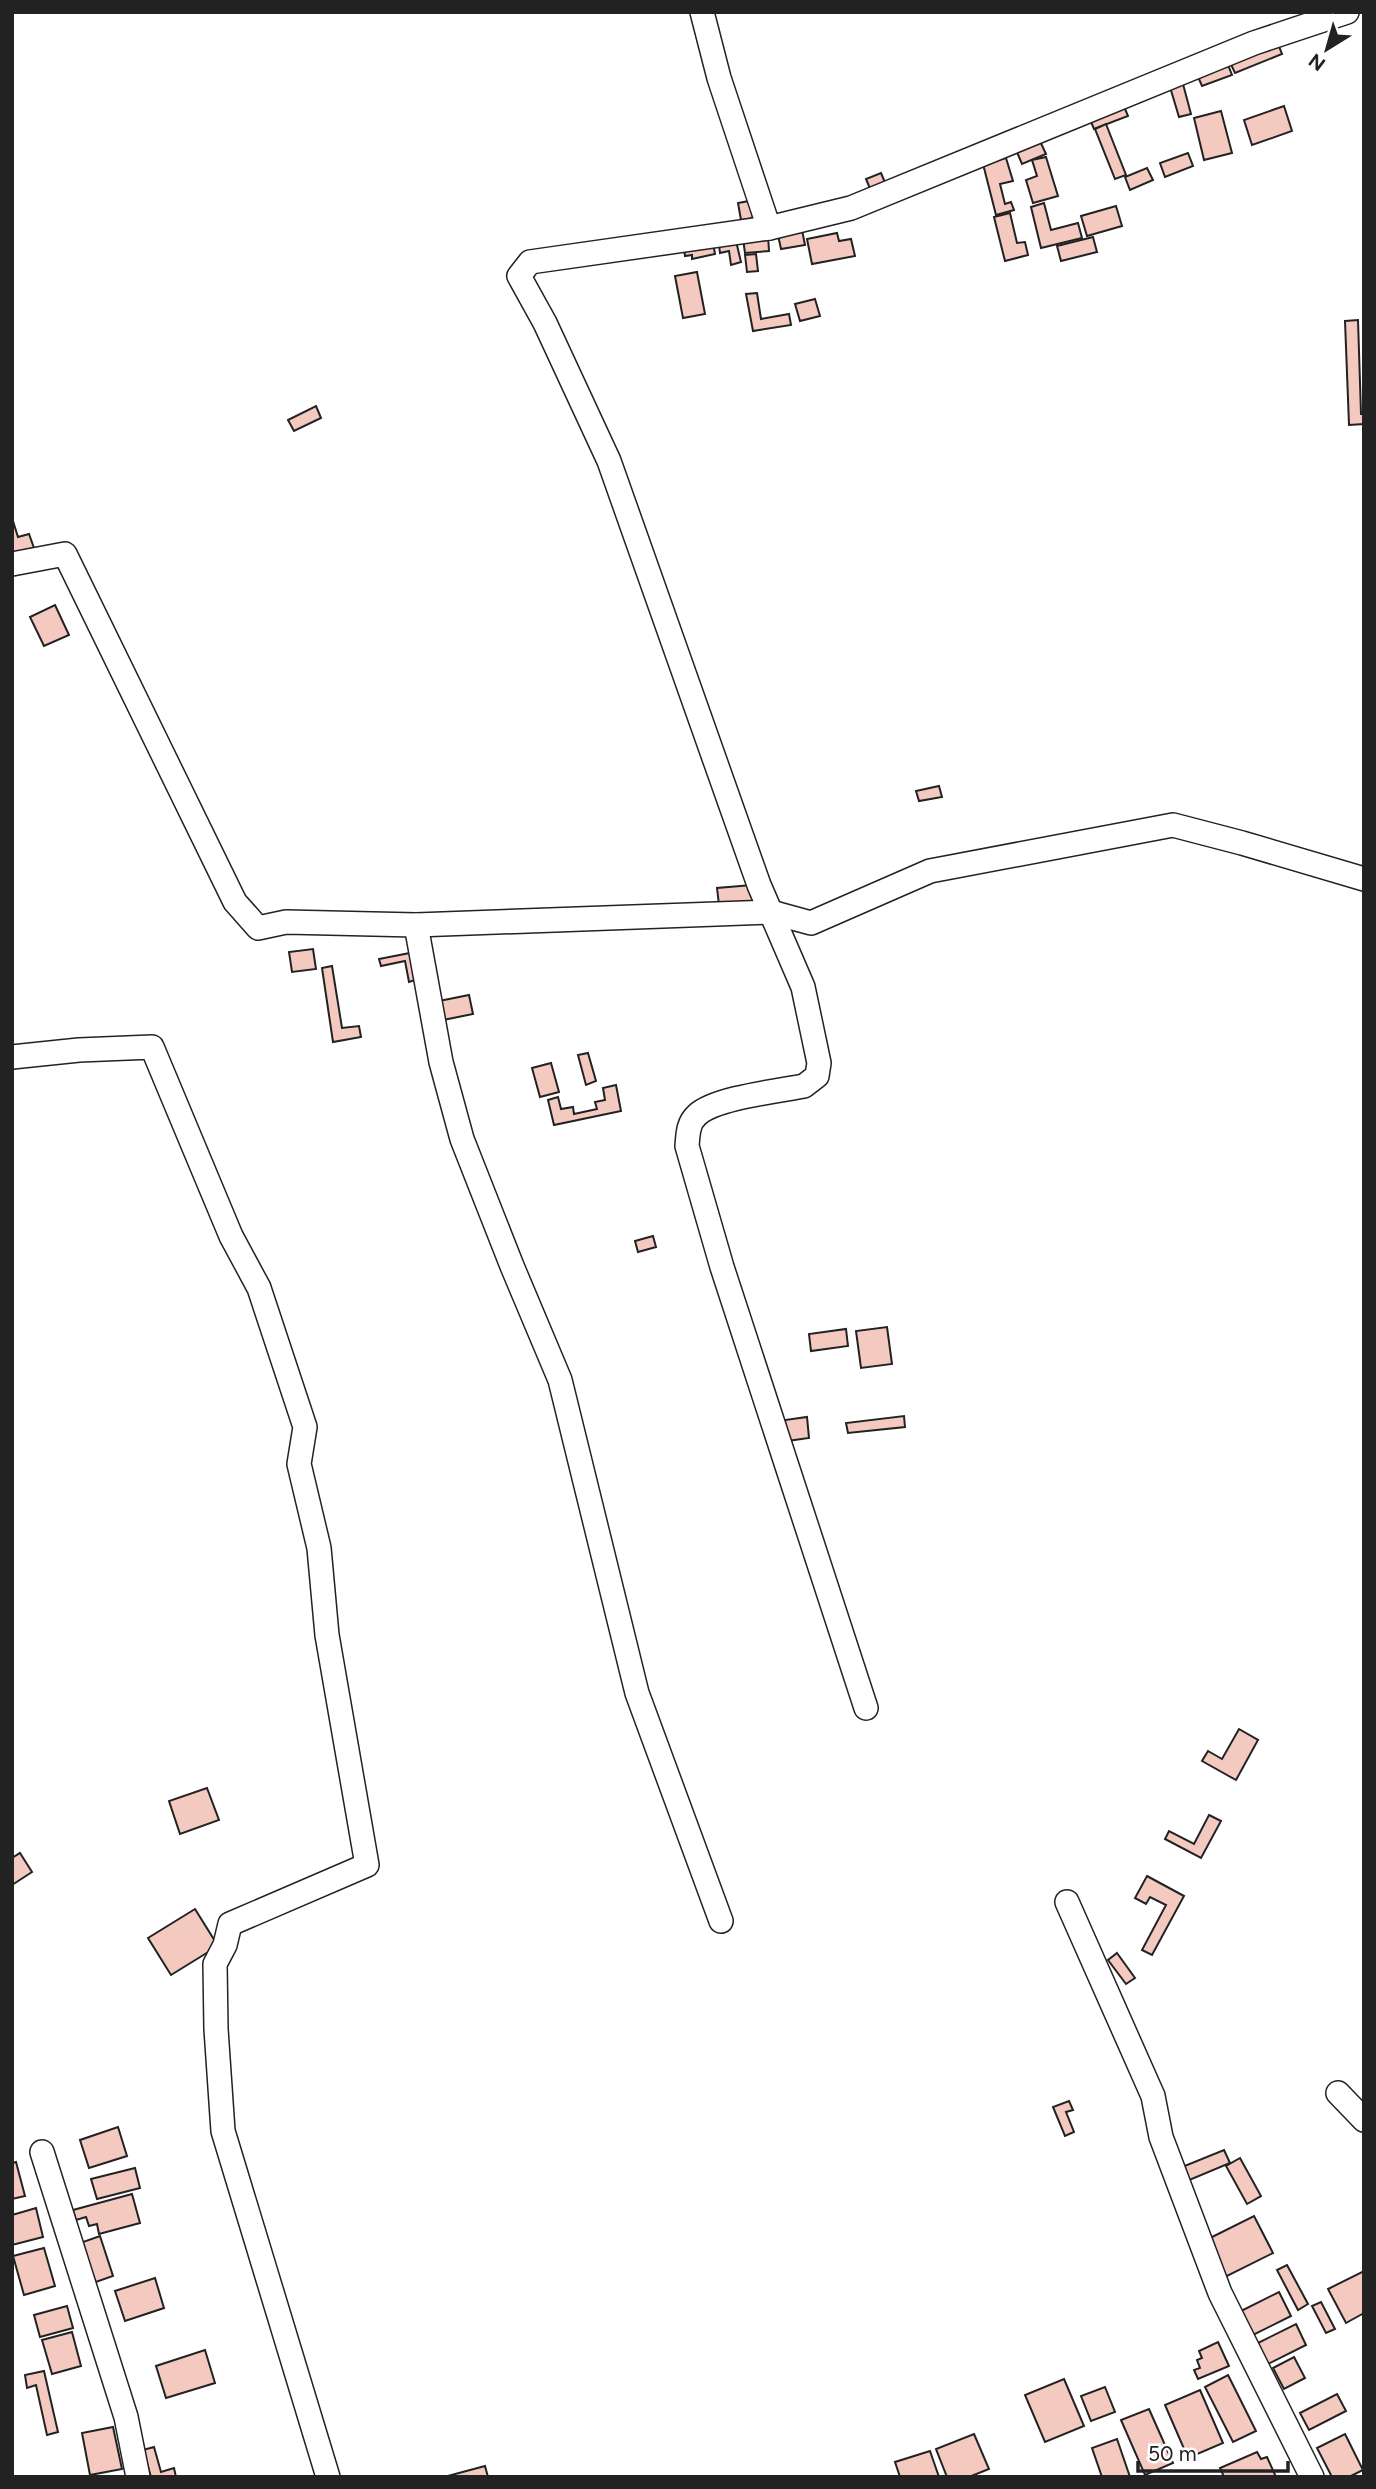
<svg xmlns="http://www.w3.org/2000/svg" width="1376" height="2489" viewBox="0 0 1376 2489" font-family="Figtree,sans-serif">
<style>
.building{fill:#f3c9c0;stroke:#222;stroke-width:2}
.lines{fill:none;stroke-linecap:round;stroke-linejoin:round}
.minor-casing{stroke:#222;stroke-width:26}
.minor{stroke:#fff;stroke-width:23}
</style>
<rect width="100%" height="100%" fill="#fff"/>
<g class="building">
<polygon points="1276,39 1282,54 1235,73 1228,58"/>
<polygon points="1226,60 1232,75 1202,86 1196,72"/>
<polygon points="1183,84 1191,114 1179,117 1170,87"/>
<polygon points="1123,104 1128,116 1094,129 1089,117"/>
<polygon points="1284,106 1292,131 1252,145 1244,120"/>
<polygon points="1221,111 1232,153 1204,160 1194,118"/>
<polygon points="1106,124 1126,175 1115,179 1095,129"/>
<polygon points="1039,139 1046,154 1022,164 1016,150"/>
<polygon points="1188,153 1193,166 1165,177 1160,163"/>
<polygon points="1046,157 1058,196 1033,203 1026,180 1037,176 1032,160"/>
<polygon points="1006,158 1013,181 1000,184 1005,204 1011,202 1014,210 996,215 983,164"/>
<polygon points="1147,168 1153,180 1130,190 1125,177"/>
<polygon points="881,173 886,185 871,191 866,179"/>
<polygon points="749,201 753,218 741,220 738,203"/>
<polygon points="1044,203 1051,230 1078,223 1082,238 1041,248 1031,207"/>
<polygon points="1116,206 1122,226 1087,236 1081,216"/>
<polygon points="1010,213 1017,243 1025,242 1028,255 1005,261 994,217"/>
<polygon points="802,230 805,245 781,249 778,235"/>
<polygon points="837,233 839,241 851,239 855,256 812,264 807,239"/>
<polygon points="768,236 769,251 745,253 743,239"/>
<polygon points="1093,237 1097,252 1061,261 1057,246"/>
<polygon points="736,241 741,262 731,265 729,251 720,253 719,245"/>
<polygon points="713,243 715,254 692,259 692,255 685,256 684,249"/>
<polygon points="756,254 758,271 747,272 745,255"/>
<polygon points="697,272 705,314 683,318 675,276"/>
<polygon points="757,293 761,319 789,314 791,325 753,331 746,294"/>
<polygon points="815,299 820,316 800,321 795,304"/>
<polygon points="1358,320 1361,414 1364,414 1364,424 1349,425 1345,321"/>
<polygon points="316,406 321,418 294,431 288,420"/>
<polygon points="12,518 18,537 29,534 34,548 12,553"/>
<polygon points="55,605 69,635 44,646 30,617"/>
<polygon points="939,786 942,797 919,801 916,791"/>
<polygon points="752,885 754,902 719,905 717,888"/>
<polygon points="313,949 316,969 292,972 289,952"/>
<polygon points="410,953 415,980 409,982 405,961 381,966 379,959"/>
<polygon points="332,966 342,1028 359,1026 361,1037 333,1042 322,968"/>
<polygon points="469,995 473,1014 443,1020 439,1001"/>
<polygon points="588,1053 596,1081 586,1085 578,1055"/>
<polygon points="551,1063 559,1092 540,1097 532,1068"/>
<polygon points="616,1085 621,1111 554,1125 548,1100 558,1097 561,1109 573,1107 574,1114 597,1109 595,1102 605,1100 603,1088"/>
<polygon points="653,1236 656,1247 638,1252 635,1241"/>
<polygon points="887,1327 892,1364 861,1368 856,1331"/>
<polygon points="846,1329 848,1346 811,1351 809,1334"/>
<polygon points="904,1416 905,1427 848,1433 846,1423"/>
<polygon points="807,1417 809,1438 787,1441 785,1420"/>
<polygon points="1239,1729 1258,1740 1236,1780 1202,1761 1208,1751 1222,1759"/>
<polygon points="207,1788 219,1820 180,1834 169,1801"/>
<polygon points="1209,1815 1221,1821 1201,1858 1165,1839 1169,1831 1194,1844"/>
<polygon points="20,1853 32,1872 12,1885 12,1858"/>
<polygon points="1147,1876 1184,1896 1152,1955 1142,1950 1166,1905 1150,1897 1146,1904 1135,1898"/>
<polygon points="195,1909 218,1946 171,1975 148,1938"/>
<polygon points="1117,1953 1135,1978 1126,1984 1108,1960"/>
<polygon points="1069,2101 1073,2110 1066,2112 1074,2132 1065,2136 1053,2107"/>
<polygon points="118,2127 127,2156 89,2168 80,2140"/>
<polygon points="1224,2150 1230,2163 1187,2181 1182,2167"/>
<polygon points="1240,2158 1261,2196 1247,2204 1226,2166"/>
<polygon points="16,2162 25,2196 12,2199 12,2163"/>
<polygon points="135,2168 140,2188 97,2199 91,2179"/>
<polygon points="132,2194 140,2223 99,2234 97,2224 89,2226 86,2217 76,2220 73,2210"/>
<polygon points="36,2208 43,2237 12,2245 12,2215"/>
<polygon points="1254,2216 1273,2253 1225,2277 1206,2240"/>
<polygon points="100,2236 113,2276 93,2283 80,2243"/>
<polygon points="44,2248 55,2286 24,2295 13,2256"/>
<polygon points="1287,2265 1308,2304 1298,2310 1277,2270"/>
<polygon points="1364,2271 1364,2313 1346,2323 1328,2289"/>
<polygon points="155,2278 164,2308 125,2321 115,2291"/>
<polygon points="1279,2292 1291,2316 1253,2335 1241,2311"/>
<polygon points="1321,2302 1335,2329 1326,2333 1312,2306"/>
<polygon points="67,2306 73,2328 40,2337 34,2315"/>
<polygon points="1296,2324 1306,2345 1266,2365 1256,2344"/>
<polygon points="72,2332 81,2366 52,2374 42,2340"/>
<polygon points="1218,2342 1229,2366 1198,2379 1194,2370 1200,2368 1197,2360 1202,2358 1199,2351"/>
<polygon points="205,2350 215,2383 166,2398 156,2366"/>
<polygon points="1294,2357 1305,2378 1284,2389 1273,2368"/>
<polygon points="44,2371 58,2432 47,2435 36,2385 27,2388 25,2375"/>
<polygon points="1228,2375 1256,2431 1233,2442 1205,2387"/>
<polygon points="1064,2379 1084,2426 1045,2442 1025,2395"/>
<polygon points="1105,2387 1115,2412 1091,2421 1081,2396"/>
<polygon points="1200,2390 1223,2443 1188,2458 1165,2405"/>
<polygon points="1337,2394 1346,2411 1309,2430 1300,2413"/>
<polygon points="1149,2409 1173,2463 1145,2475 1121,2420"/>
<polygon points="113,2427 122,2469 90,2475 82,2433"/>
<polygon points="974,2434 989,2469 969,2477 947,2477 936,2449"/>
<polygon points="1345,2434 1363,2470 1349,2477 1332,2477 1317,2448"/>
<polygon points="1117,2439 1130,2477 1102,2477 1092,2448"/>
<polygon points="154,2447 161,2472 174,2468 176,2477 151,2477 143,2450"/>
<polygon points="930,2451 939,2477 900,2477 895,2462"/>
<polygon points="1257,2452 1261,2459 1267,2457 1276,2477 1224,2477 1220,2468"/>
<polygon points="485,2466 488,2477 444,2477"/>
</g>
<g class="lines">
<defs>
<g id="minor">
<polyline points="702,12 719,78 769,228"/>
<polyline points="12,564 65,554 235,902 258,928 286,922 416,925 771,912 811,923 930,871 1173,825 1242,843 1364,879"/>
<polyline points="416,925 441,1062 462,1139 512,1266 560,1380 637,1693 721,1921"/>
<polyline points="12,1057 79,1050 152,1047 231,1236 259,1288 305,1427 299,1464 319,1548 327,1635 367,1865 230,1924 225,1945 215,1964 216,2029 223,2131 328,2477"/>
<path d="M866,1708L722,1267L687,1146C688,1134 688,1123 697,1115C715,1098 778,1091 804,1086L817,1076L819,1063L803,987L759,885L609,461L545,323L519,276L530,262L769,228L851,208L1254,43L1347,12"/>
<polyline points="1067,1902 1153,2096 1161,2137 1220,2293 1312,2477"/>
<polyline points="1338,2093 1364,2120"/>
<polyline points="42,2152 126,2417 138,2477"/>
</g>
</defs>
<use href="#minor" class="minor-casing"/>
<use href="#minor" class="minor"/>
</g>
<rect width="1376" height="2489" fill="none" stroke="#222222" stroke-width="28"/>
<g transform="translate(1327 49) rotate(217)" stroke="#ffffff" stroke-width="5" paint-order="stroke">
<path d="M0-5L12 26L0 18L-12 26Z" fill="#222222"/>
<text y="-10" font-size="19" font-weight="bold" text-anchor="middle" fill="#222222">N</text>
</g>
<path d="M1138 2461v10h150v-10" fill="none" stroke="#222222" stroke-width="3.5"/>
<text x="1148" y="2461" font-size="21" fill="#222222" stroke="#ffffff" stroke-width="5" paint-order="stroke">50 m</text>
</svg>
